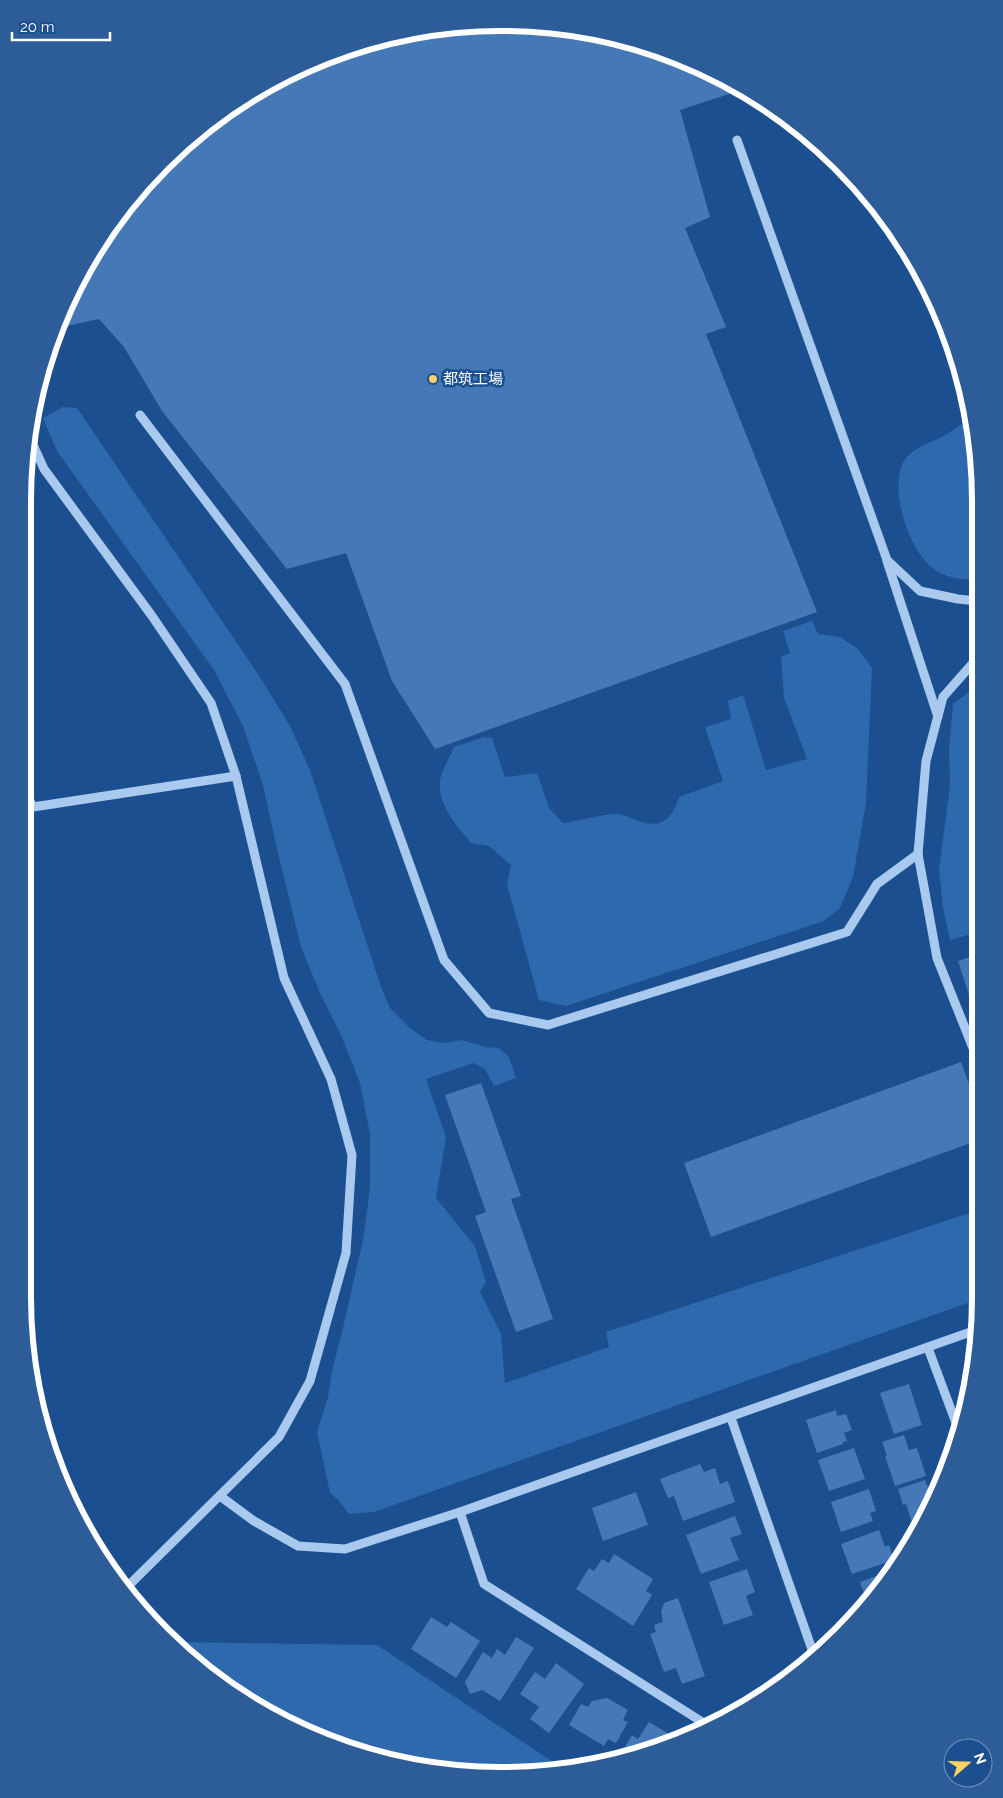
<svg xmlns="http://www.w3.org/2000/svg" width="1003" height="1798" viewBox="0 0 1003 1798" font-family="Raleway,'Noto Sans JP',sans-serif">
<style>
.green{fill:#2e69ad}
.building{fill:#4478b7}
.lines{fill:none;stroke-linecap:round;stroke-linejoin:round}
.minor{stroke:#a9c9ee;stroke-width:9}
.poi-dot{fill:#ffd166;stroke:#1b4f8f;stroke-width:2}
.labels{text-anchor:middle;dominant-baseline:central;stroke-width:5;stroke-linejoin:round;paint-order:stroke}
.poi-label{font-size:15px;fill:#fff;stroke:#1b4f8f;text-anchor:start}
.rim{fill:none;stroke:#fff;stroke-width:6}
</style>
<rect width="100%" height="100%" fill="#1b4f8f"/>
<g class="green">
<polygon points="63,407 77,408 258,674 290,726 310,770 381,987 390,1008 411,1029 427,1040 443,1043 462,1040 485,1047 499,1048 509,1057 516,1078 494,1086 485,1069 474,1063 426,1079 446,1137 436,1198 475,1246 486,1282 480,1292 501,1334 505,1383 609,1347 606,1332 979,1210 979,1299 374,1512 349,1514 339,1501 330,1493 317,1432 328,1397 332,1371 342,1332 363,1240 370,1188 370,1134 360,1083 341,1035 320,993 301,947 277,849 263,785 243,726 214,670 57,451 43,418"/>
<path d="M972,420L976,439L977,580C961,579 947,579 934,569C909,552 888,488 904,461C912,448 929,443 942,437C952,431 961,424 972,420Z"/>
<path d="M812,621L818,634L840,637L858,649L872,668L866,803L853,877L840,908L824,921L566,1006L539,1000L507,884L511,865L489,846L471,843C457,826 437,805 440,780C442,770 450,757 454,747L484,737L492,738L505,777L537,773L549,808L563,823C580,821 601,814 617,814C623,814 630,818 636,820C660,830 672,820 679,797L723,781L705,727L731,719L728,701L743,695L766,770L807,759L784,698L781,657L790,653L783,631Z"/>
<polygon points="977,686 978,932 950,940 943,907 939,870 950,785 949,750 953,704"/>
<polygon points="179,1642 377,1645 562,1768 533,1774 377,1759 235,1695"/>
</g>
<g class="building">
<polygon points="470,24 564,27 656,48 744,89 680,110 710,217 685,228 726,327 706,334 817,612 435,749 392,681 346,553 287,569 162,411 124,347 99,319 66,326 62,316 87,262 142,185 210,121 290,72 378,39"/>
<polygon points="978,954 978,999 971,1001 958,961"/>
<polygon points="961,1062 979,1111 979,1140 711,1237 684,1163"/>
<polygon points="481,1083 521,1196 511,1199 553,1319 516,1332 475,1216 486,1212 445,1095"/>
<polygon points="909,1384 922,1425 894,1434 880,1393"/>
<polygon points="836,1410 837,1416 846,1414 852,1430 844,1433 847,1441 843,1442 843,1444 817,1453 806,1420"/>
<polygon points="904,1435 909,1450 917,1448 926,1476 895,1486 885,1456 887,1456 882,1442"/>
<polygon points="854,1448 865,1479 829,1491 818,1460"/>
<polygon points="700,1464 704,1472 715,1468 720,1484 728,1481 735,1502 683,1521 674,1496 668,1498 660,1479"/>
<polygon points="925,1480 928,1488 933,1487 935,1494 918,1532 915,1533 906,1504 903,1505 898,1489"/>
<polygon points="869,1489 876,1511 870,1513 873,1521 841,1532 831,1502"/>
<polygon points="636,1492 648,1525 603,1541 592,1508"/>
<polygon points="735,1516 742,1534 730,1538 739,1560 701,1574 686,1535"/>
<polygon points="879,1530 885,1547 889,1545 894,1560 852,1574 841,1544"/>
<polygon points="614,1554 653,1579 646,1591 652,1595 633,1626 576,1589 589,1568 594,1571 602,1559 609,1563"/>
<polygon points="747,1569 755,1592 746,1596 753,1615 724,1625 709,1582"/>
<polygon points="887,1572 866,1598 860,1582"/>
<polygon points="678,1598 705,1676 682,1684 676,1668 664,1672 650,1634 656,1632 654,1625 663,1622 661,1612 664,1603"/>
<polygon points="431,1617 447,1627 451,1622 480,1641 456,1678 411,1649"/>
<polygon points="516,1637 534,1648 500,1701 482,1690 470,1694 465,1682 483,1652 492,1658 497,1649 505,1655"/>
<polygon points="556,1663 584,1684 549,1733 530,1719 539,1707 520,1694 535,1672 545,1679"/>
<polygon points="767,1687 767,1688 750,1698 749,1693"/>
<polygon points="607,1698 628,1710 623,1720 628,1722 616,1743 608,1739 604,1746 569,1725 581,1704 588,1707 592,1701"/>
<polygon points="649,1722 679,1740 621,1754 632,1735 638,1739"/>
</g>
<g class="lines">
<g class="minor">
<polyline points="737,140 887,560 920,591 958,599 977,601"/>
<polyline points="140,415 345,684 444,960 489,1013 548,1025 847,932 877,884 918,854"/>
<polyline points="30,438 44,469 152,616 211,703 236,776 284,978 331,1079 352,1155 346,1253 310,1381 279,1437 124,1590"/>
<polyline points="887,561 938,717"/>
<polyline points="977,661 973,663 943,697 926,761 918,854 937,958 979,1063"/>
<polyline points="23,787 33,807 236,776"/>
<polyline points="928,1348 959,1431"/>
<polyline points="731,1418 815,1658"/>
<polyline points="220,1496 254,1521 298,1546 345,1549 460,1512 979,1329"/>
<polyline points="460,1512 484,1584 707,1725"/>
</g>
</g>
<circle class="poi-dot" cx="433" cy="379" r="5"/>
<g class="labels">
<g class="poi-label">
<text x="443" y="379">都筑工場</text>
</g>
</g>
<path d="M0 0H1003V1798H0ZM501 31H502A470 470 0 0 1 972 501V1297A470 470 0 0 1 502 1767H501A470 470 0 0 1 31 1297V501A470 470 0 0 1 501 31Z" fill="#2d5d98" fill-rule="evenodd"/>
<path class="rim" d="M501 31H502A470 470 0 0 1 972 501V1297A470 470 0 0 1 502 1767H501A470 470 0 0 1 31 1297V501A470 470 0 0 1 501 31Z"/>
<g transform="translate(968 1763) rotate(70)"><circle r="24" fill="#1b4f8f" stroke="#7695bc"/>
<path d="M0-4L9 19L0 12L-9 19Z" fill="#ffd166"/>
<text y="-8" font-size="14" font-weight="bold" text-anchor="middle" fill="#ffffff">N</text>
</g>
<path d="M12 32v8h98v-8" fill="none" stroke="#ffffff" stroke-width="2.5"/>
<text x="20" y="32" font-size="15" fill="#ffffff" stroke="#1b4f8f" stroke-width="4" paint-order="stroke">20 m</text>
</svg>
